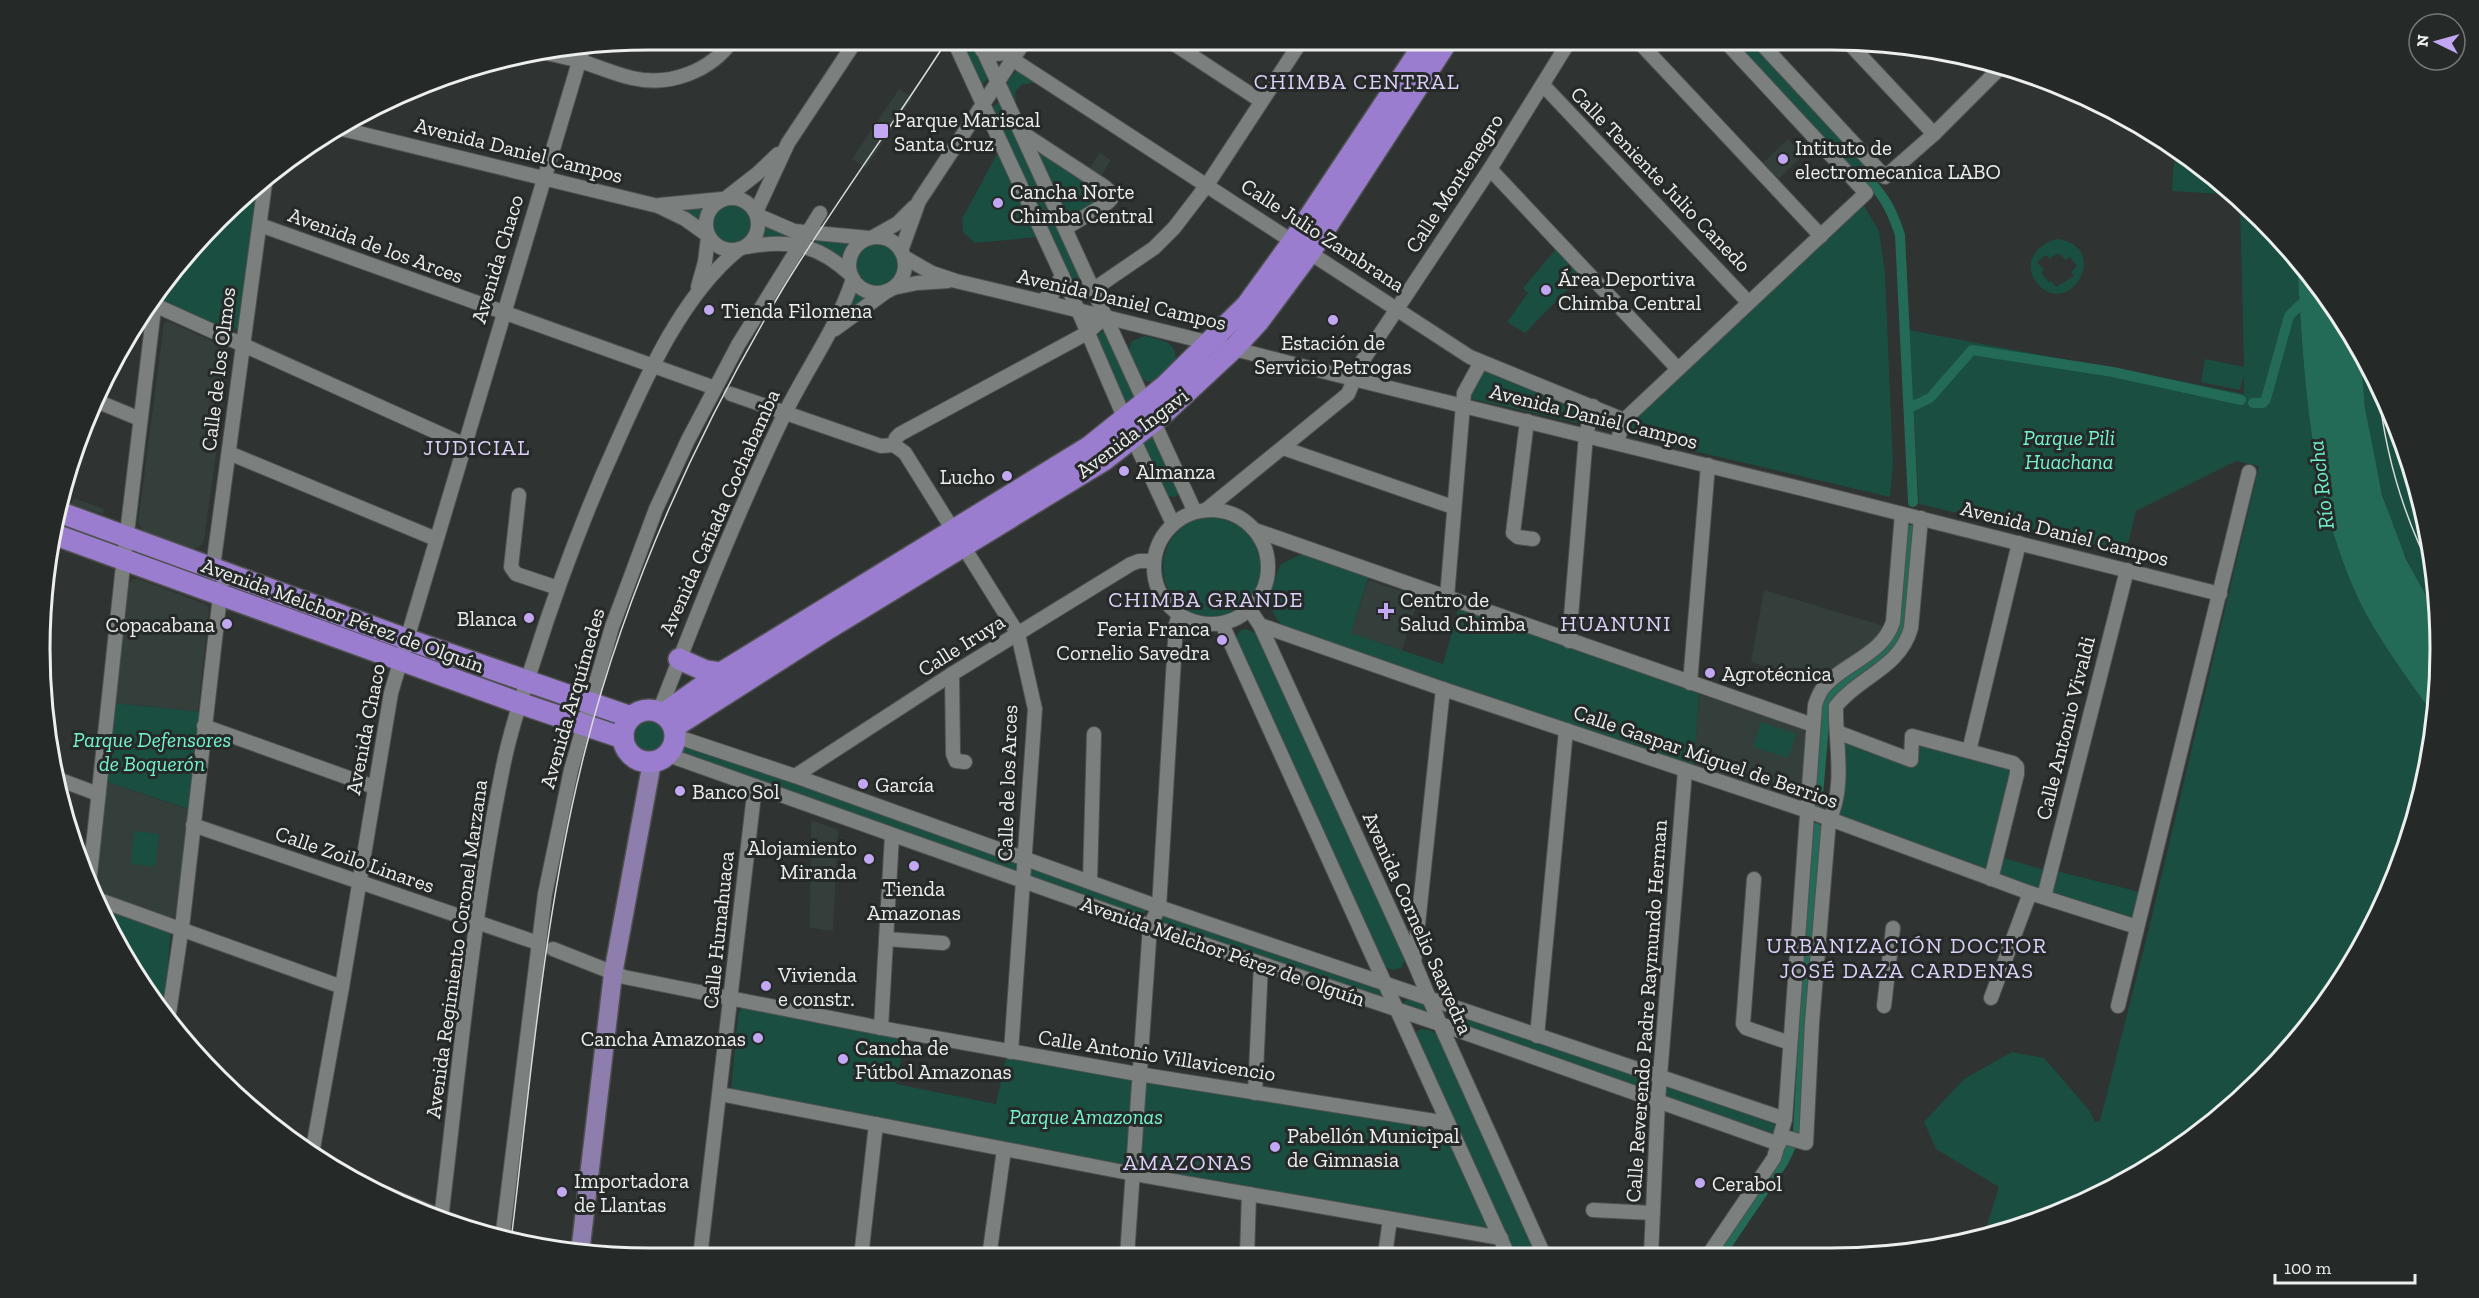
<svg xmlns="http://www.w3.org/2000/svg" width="2479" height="1298" viewBox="0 0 2479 1298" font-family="'Zilla Slab',serif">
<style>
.built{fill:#343f3b}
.green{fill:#194e40;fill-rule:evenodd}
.water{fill:#236a57}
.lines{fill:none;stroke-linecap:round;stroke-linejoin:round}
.canal{stroke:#236a57;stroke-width:10}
.minor-casing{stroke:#4f5150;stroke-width:16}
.major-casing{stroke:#4f5150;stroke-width:21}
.highway-casing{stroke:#4f5150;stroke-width:24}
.minor{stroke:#7b807e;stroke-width:14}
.major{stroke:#8e7eae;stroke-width:18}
.highway{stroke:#9a7dce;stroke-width:21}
.tram{stroke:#d9dbda;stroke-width:1.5}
.poi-dot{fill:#c2a8f3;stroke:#252927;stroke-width:2}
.labels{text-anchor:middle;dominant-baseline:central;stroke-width:6;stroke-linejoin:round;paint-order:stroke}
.poi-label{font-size:21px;fill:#edefee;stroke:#252927;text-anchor:start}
.street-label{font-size:21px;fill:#edefee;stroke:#252927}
.park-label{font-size:21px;font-style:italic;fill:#75f4d1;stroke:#252927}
.neighbourhood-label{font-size:22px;letter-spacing:1.5px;fill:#ddd0fa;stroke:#252927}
.water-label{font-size:22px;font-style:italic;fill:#71f1ce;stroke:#252927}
.rim{fill:none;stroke:#edefee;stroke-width:3}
</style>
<rect width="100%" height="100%" fill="#2f3331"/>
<g class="built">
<polygon points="899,89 913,98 866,168 852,159"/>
<polygon points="1788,139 1803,155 1779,179 1763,163"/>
<polygon points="1099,153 1111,160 1101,176 1090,169"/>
<polygon points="168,321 227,348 230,355 204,540 200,547 193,548 145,532 138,523 164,323"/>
<polygon points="74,498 104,509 103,514 71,504"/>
<polygon points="133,579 139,579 207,605 209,609 198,712 116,703 127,586"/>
<polygon points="1368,580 1419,597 1402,650 1351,633"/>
<polygon points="1764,590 1884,626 1869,645 1830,671 1816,684 1751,662"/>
<polygon points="1699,694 1801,729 1805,732 1802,793 1800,796 1793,800 1694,766"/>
<polygon points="107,782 190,810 175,916 171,918 96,891 94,886"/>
<polygon points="811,820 838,830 833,931 810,928"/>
</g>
<g class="green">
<polygon points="956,39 971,39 988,77 979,90"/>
<polygon points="1728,40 1748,40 1875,176 1865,185"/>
<polygon points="1016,71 1021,71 1037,78 1033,83 1021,85 1015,92 1016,101 1012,101 1007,82"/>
<polygon points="999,102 1002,104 1092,301 1078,298 992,107"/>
<polygon points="1038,149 1106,195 1104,198 1068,220 1033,150"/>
<polygon points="998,152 1038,237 975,243 963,232 962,219"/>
<path d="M2174,161C2202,162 2203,166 2222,185V194L2172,191Z"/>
<polygon points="260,181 240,325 234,331 226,331 166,304 163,299 164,281 191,247"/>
<path d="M2240,201L2289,247L2297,259C2304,380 2309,504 2366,614C2386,650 2411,683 2434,716L2419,807L2377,919L2288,1051L2169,1156L2063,1213L1984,1234L1999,1187L1936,1149L1924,1122L1964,1079L2012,1052L2044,1058L2089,1110L2095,1122L2100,1121L2149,928L2259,466L2236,461L2136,511L2126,552L1919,504L1909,330C2021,352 2133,371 2244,394V374L2240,390L2201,382L2205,359L2244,367Z"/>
<polygon points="709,202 702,213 700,223 668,207"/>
<circle cx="732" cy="224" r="20"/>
<polygon points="1863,204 1879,231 1885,273 1893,464 1890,497 1634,437 1629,428 1632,420"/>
<polygon points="765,224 789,236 761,239"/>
<polygon points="817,239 848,242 842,260 814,244"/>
<path d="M2058,239C2113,248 2068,321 2037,283C2021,264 2037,243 2058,239ZM2056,254L2061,255L2065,260L2070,257L2077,266L2071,272L2074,276L2056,287L2051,281L2049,282L2041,273L2044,270L2037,262L2046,255L2050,259Z"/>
<circle cx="876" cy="264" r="22"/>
<polygon points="1557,248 1586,277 1578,279 1525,333 1507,322 1528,293 1523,288"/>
<polygon points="854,287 871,296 844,318"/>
<polygon points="1101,332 1106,332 1137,397 1126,404 1096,337"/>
<path d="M1145,336C1164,341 1177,340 1176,364L1154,384L1140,378L1128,352L1132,341Z"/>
<path d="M2360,348L2408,453L2419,501L2415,505L2421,512L2435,570L2436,614C2426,595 2415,577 2406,557C2375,491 2365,421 2360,348Z"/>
<polygon points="1486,371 1579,408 1582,413 1581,422 1577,423 1472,399 1471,395 1483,372"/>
<polygon points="1151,436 1179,493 1175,497 1166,496 1143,444 1143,440"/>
<circle cx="1214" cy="567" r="51"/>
<path d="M1299,555H1310L1369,575L1351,633L1443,664L1459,607L1699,690L1694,770L1289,630C1263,614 1269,588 1281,564Z"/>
<polygon points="1246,629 1257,634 1407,957 1401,968 1392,970 1384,966 1235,638 1241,630"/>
<polygon points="419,652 510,682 508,689 418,658"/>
<polygon points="113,703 201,712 192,810 104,781"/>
<circle cx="649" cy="736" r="17"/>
<polygon points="1761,722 1796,734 1788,758 1753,747"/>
<polygon points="687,743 718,756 1017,862 1016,871 680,753"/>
<polygon points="1843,743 1915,764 1920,746 1925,744 2010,767 2013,771 1987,869 1838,817"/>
<polygon points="134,831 159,834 155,867 131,864"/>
<polygon points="2000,857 2045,870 2041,886 2036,889 1997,876"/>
<polygon points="1031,867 1146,909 1143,917 1031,877"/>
<polygon points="2056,871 2140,892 2132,919 2052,894 2050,892"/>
<path d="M97,906L171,931L163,1014C137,982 111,944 97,906Z"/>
<polygon points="1163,915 1380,990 1386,999 1161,923"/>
<polygon points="1409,999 1427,1005 1429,1011 1427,1013 1404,1005 1404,1002"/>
<polygon points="742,1007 905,1038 896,1084 996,1104 1006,1058 1131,1078 1134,1081 1128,1165 1125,1167 731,1090 738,1015"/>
<polygon points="1447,1010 1650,1081 1648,1091 1450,1022"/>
<polygon points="1421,1029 1430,1030 1439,1036 1539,1255 1513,1255 1414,1039 1416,1032"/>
<polygon points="1148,1081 1441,1130 1448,1136 1489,1226 1480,1230 1143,1171 1139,1167 1143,1085"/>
<polygon points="1666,1086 1775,1124 1773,1133 1665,1097"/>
</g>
<path class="water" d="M2297,259L2360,348L2365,408L2382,495L2406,559L2436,614L2439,689L2434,716C2411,683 2386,650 2366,614C2309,504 2304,380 2297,259Z"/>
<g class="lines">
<g class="canal">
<path d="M1869,180C1886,199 1892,211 1900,235L1913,502"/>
<polyline points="2253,403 2263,403 2266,399 2289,316 2300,305 2312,305"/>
<polyline points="1909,408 1930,398 1972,350 2113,372 2241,400"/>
<path d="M1817,807L1826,702C1837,679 1863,672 1882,657C1909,635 1908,564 1911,530"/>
<polyline points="1721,1254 1784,1161 1798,1131 1816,828"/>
</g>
<defs>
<g id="minor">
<polyline points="953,39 1078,310 1133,438 1173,524"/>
<polyline points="978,39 1195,512"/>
<polyline points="1168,40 1261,101"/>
<polyline points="1637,40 1821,236"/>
<polyline points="1758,40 1885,177 1934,134 2003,65"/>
<polyline points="1846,40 1934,134"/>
<polyline points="934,41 935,39"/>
<path d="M535,50C550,54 565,57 580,61C597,66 614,74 632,78C669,87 712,71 733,39"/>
<polyline points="982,50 996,54 1017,52"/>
<polyline points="1012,59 1470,357 1624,420"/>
<polyline points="1543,85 1748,302"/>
<polyline points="334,127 658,206 685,219 706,234"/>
<polyline points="1021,132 1105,187 1111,193 1111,199 1107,203 1066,228"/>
<polyline points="1490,169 1678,369"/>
<circle cx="732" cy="224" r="26"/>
<polyline points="726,198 758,173 778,154"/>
<polyline points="660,205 722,199"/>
<polyline points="756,212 788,143 857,39"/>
<polyline points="757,215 794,231 869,238"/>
<polyline points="260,225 715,388"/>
<polyline points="873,237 898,223 914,207"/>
<circle cx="877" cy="265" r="28"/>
<path d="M746,247C790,239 818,244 851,275"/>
<polyline points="901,251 919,201 1026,39"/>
<path d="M904,257L932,273L956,281C1109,317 1261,356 1414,394C1683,459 1952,525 2220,594"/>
<polyline points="698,287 705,262 708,237"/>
<polyline points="893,288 917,283 948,281"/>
<polyline points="1094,289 1154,248 1174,228 1207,185 1302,40"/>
<polyline points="1041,301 1053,293 1062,275"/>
<polyline points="148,302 465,445"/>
<polyline points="835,329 887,291"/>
<polyline points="731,394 881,446 894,445"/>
<polyline points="94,400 140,419"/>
<polyline points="1527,421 1513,533 1518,537 1533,539"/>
<polyline points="1617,442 1624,420 1866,193 1724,40"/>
<polyline points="894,445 905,453 1018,634 1035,709 1011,1052"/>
<polyline points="894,445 896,438 900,434 1087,333 1106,316"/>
<polyline points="1283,448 1453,507"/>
<polyline points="229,453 436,539"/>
<polyline points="519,495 511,567 516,574 558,588"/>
<circle cx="1211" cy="567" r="57"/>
<polyline points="1206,510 1348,394 1361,363 1490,169 1570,40"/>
<polyline points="1255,530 1813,725"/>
<polyline points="213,567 266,176"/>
<polyline points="1447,597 1464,393 1481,362"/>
<polyline points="1250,610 1260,625 1414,962 1440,1024 1544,1255"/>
<polyline points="1222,624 1508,1255"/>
<polyline points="1260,625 1443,689 1808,811 2030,893 2137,927"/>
<polyline points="1569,641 1586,435 1593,406"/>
<polyline points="952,674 953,754 956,761 965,762"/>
<polyline points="1690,683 1708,465"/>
<path d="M659,712C698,611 738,510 785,413C807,368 837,328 853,279"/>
<polyline points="204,726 374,787"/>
<polyline points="1837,732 1911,760 1912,736 2013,763 2017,767 2017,774 1991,879"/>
<polyline points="675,736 795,776 1159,907 1785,1119"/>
<polyline points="1969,751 2019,543"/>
<polyline points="668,755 1150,926 1440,1024 1779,1144"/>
<polyline points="795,776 952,674 1131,564 1139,561 1154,561"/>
<polyline points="55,778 98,794"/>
<polyline points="193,825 538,943"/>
<polyline points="1754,879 1743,1024 1746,1028 1790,1043"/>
<polyline points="1090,882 1094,734"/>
<polyline points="89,884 122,575 156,292"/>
<polyline points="2044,897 2127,570"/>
<polyline points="94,898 342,987"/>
<polyline points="886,939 943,943"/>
<polyline points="553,949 624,977 881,1028 1132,1073 1447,1123"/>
<polyline points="1414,962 1443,689"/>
<polyline points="1991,998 2030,893"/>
<polyline points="1884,1006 1893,928"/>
<polyline points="2118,1006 2249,472"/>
<polyline points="168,1020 183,919 221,587"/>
<polyline points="881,1028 892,835"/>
<polyline points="1537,1036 1566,730"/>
<polyline points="1255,1093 1261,964"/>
<polyline points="720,1094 1134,1174 1501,1238"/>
<path d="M1781,1136L1806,1143L1812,1023L1829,820C1846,786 1835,743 1836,706C1860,676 1900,668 1911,628L1921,518"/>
<polyline points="312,1154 342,987 391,693 584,45"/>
<polyline points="1593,1210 1653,1213"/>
<path d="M441,1219C459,1070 472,919 502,772C509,735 521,699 533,663C557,587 585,512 618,440C647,375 683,294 739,249"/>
<polyline points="502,1240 545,894 571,770 612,627 656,509 688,440 738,345 820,213"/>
<path d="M1709,1254L1774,1158L1785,1119L1815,705C1817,699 1819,693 1823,688C1844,662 1882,656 1893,622L1902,514"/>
<polyline points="1385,1255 1390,1219"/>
<polyline points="1651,1255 1658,1100 1685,771"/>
<polyline points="1127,1256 1150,926 1159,907 1176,625 1179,614"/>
<polyline points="1247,1256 1249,1194"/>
<polyline points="700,1257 755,786"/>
<polyline points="861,1257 876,1124"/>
<polyline points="989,1257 1004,1150"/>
</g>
<g id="major">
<polyline points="365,1188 453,1224"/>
<polyline points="580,1253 613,974 652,762"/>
</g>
<g id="highway">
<polyline points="56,511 406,639 631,717"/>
<polyline points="53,534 519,703 623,738"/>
<polyline points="679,659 706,671 721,673"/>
<circle cx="649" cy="736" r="26"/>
<polyline points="663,714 721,673 1089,447 1165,386 1247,305 1294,240 1427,40"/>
<polyline points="674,727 826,630 1104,460 1163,414 1235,347 1258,322 1310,252 1448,40"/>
</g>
</defs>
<use href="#minor" class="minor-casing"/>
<use href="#major" class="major-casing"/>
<use href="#highway" class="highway-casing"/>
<use href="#minor" class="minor"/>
<use href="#major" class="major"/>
<use href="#highway" class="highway"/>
<g class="tram">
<path d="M2378,387C2385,452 2404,519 2435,577"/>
<path d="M511,1241C531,1078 544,911 585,751C626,589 697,433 782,290C834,204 894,124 948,39"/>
</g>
</g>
<g class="poi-dot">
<rect x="873" y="123" width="16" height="16" rx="3"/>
<circle cx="1783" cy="159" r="6"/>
<circle cx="998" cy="203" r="6"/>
<circle cx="1546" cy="290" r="6"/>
<circle cx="709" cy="310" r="6"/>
<circle cx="1333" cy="320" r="6"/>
<circle cx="1124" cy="471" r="6"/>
<circle cx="1007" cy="476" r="6"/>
<path d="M1383 602h6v6h6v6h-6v6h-6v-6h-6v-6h6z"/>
<circle cx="529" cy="618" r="6"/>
<circle cx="227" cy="624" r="6"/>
<circle cx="1222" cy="640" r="6"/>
<circle cx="1710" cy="673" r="6"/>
<circle cx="863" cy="784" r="6"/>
<circle cx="680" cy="791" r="6"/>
<circle cx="869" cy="859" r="6"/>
<circle cx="914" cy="866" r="6"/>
<circle cx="766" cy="986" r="6"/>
<circle cx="758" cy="1038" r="6"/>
<circle cx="843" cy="1059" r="6"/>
<circle cx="1275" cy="1147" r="6"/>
<circle cx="1700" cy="1183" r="6"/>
<circle cx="562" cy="1192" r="6"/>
</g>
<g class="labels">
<g class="poi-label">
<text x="894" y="119">Parque Mariscal<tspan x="894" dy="24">Santa Cruz</tspan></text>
<text x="1795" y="147">Intituto de<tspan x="1795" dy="24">electromecanica LABO</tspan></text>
<text x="1010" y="191">Cancha Norte<tspan x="1010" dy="24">Chimba Central</tspan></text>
<text x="1558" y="278">Área Deportiva<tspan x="1558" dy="24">Chimba Central</tspan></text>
<text x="721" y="310">Tienda Filomena</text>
<text x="1333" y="342" text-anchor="middle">Estación de<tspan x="1333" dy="24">Servicio Petrogas</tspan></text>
<text x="1136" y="471">Almanza</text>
<text x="995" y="476" text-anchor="end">Lucho</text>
<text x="1400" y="599">Centro de<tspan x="1400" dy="24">Salud Chimba</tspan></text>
<text x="517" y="618" text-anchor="end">Blanca</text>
<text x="215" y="624" text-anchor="end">Copacabana</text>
<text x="1210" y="628" text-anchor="end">Feria Franca<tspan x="1210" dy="24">Cornelio Savedra</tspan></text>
<text x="1722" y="673">Agrotécnica</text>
<text x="875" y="784">García</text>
<text x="692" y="791">Banco Sol</text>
<text x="857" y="847" text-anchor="end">Alojamiento<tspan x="857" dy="24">Miranda</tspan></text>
<text x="914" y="888" text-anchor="middle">Tienda<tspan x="914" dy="24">Amazonas</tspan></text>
<text x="778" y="974">Vivienda<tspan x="778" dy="24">e constr.</tspan></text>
<text x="746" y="1038" text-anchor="end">Cancha Amazonas</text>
<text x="855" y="1047">Cancha de<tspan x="855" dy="24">Fútbol Amazonas</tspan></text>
<text x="1287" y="1135">Pabellón Municipal<tspan x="1287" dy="24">de Gimnasia</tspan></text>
<text x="574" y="1180">Importadora<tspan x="574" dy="24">de Llantas</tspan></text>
<text x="1712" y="1183">Cerabol</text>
</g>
<g class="street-label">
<text transform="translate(519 150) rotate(14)">Avenida Daniel Campos</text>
<text transform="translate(1661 179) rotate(46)">Calle Teniente Julio Canedo</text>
<text transform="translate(1454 183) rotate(-57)">Calle Montenegro</text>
<text transform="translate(1323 235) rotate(33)">Calle Julio Zambrana</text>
<text transform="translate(376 245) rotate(20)">Avenida de los Arces</text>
<text transform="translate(497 259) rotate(-73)">Avenida Chaco</text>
<text transform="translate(1122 299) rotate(13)">Avenida Daniel Campos</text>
<text transform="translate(218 369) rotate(-83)">Calle de los Olmos</text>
<text transform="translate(1594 416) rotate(14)">Avenida Daniel Campos</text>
<text transform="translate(1132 433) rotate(-37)">Avenida Ingavi</text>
<text transform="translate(719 512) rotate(-66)">Avenida Cañada Cochabamba</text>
<text transform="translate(2065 533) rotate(14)">Avenida Daniel Campos</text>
<text transform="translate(343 615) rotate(20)">Avenida Melchor Pérez de Olguín</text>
<text transform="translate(961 645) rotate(-32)">Calle Iruya</text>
<text transform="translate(572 698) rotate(-74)">Avenida Arquímedes</text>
<text transform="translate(2065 728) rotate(-76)">Calle Antonio Vivaldi</text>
<text transform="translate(365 729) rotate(-79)">Avenida Chaco</text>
<text transform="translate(1706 756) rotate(19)">Calle Gaspar Miguel de Berrios</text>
<text transform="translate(1007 783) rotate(-88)">Calle de los Arces</text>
<text transform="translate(355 859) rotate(19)">Calle Zoilo Linares</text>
<text transform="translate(1418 923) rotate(66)">Avenida Cornelio Saavedra</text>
<text transform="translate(718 930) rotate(-84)">Calle Humahuaca</text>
<text transform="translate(456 949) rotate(-82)">Avenida Regimiento Coronel Marzana</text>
<text transform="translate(1223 951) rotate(19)">Avenida Melchor Pérez de Olguín</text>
<text transform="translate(1646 1011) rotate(-86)">Calle Reverendo Padre Raymundo Herman</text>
<text transform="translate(1157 1055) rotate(9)">Calle Antonio Villavicencio</text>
</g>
<g class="park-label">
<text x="2069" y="437">Parque Pili<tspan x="2069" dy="24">Huachana</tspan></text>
<text x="152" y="739">Parque Defensores<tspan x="152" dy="24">de Boquerón</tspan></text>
<text x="1086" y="1116">Parque Amazonas</text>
</g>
<g class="neighbourhood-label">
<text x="1357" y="81">CHIMBA CENTRAL</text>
<text x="477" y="447">JUDICIAL</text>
<text x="1206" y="599">CHIMBA GRANDE</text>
<text x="1616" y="623">HUANUNI</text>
<text x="1907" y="945">URBANIZACIÓN DOCTOR<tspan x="1907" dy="25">JOSÉ DAZA CARDENAS</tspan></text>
<text x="1188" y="1162">AMAZONAS</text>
</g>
<g class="water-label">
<text transform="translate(2321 485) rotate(-97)">Río Rocha</text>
</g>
</g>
<path d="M0 0H2479V1298H0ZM649 50H1831A599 599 0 0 1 2430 649V649A599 599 0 0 1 1831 1248H649A599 599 0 0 1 50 649V649A599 599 0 0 1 649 50Z" fill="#252927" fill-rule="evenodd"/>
<path class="rim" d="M649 50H1831A599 599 0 0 1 2430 649V649A599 599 0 0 1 1831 1248H649A599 599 0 0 1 50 649V649A599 599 0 0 1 649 50Z"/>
<g transform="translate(2437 42) rotate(275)"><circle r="28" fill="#252927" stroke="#757877" stroke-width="1.5"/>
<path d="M0-4.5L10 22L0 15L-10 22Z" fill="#c2a8f3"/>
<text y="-9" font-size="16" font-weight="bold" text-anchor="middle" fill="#edefee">N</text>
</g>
<path d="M2275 1274v9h140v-9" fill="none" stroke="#edefee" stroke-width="3"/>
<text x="2284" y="1274" font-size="18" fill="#edefee" stroke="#252927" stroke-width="4.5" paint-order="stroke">100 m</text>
</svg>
